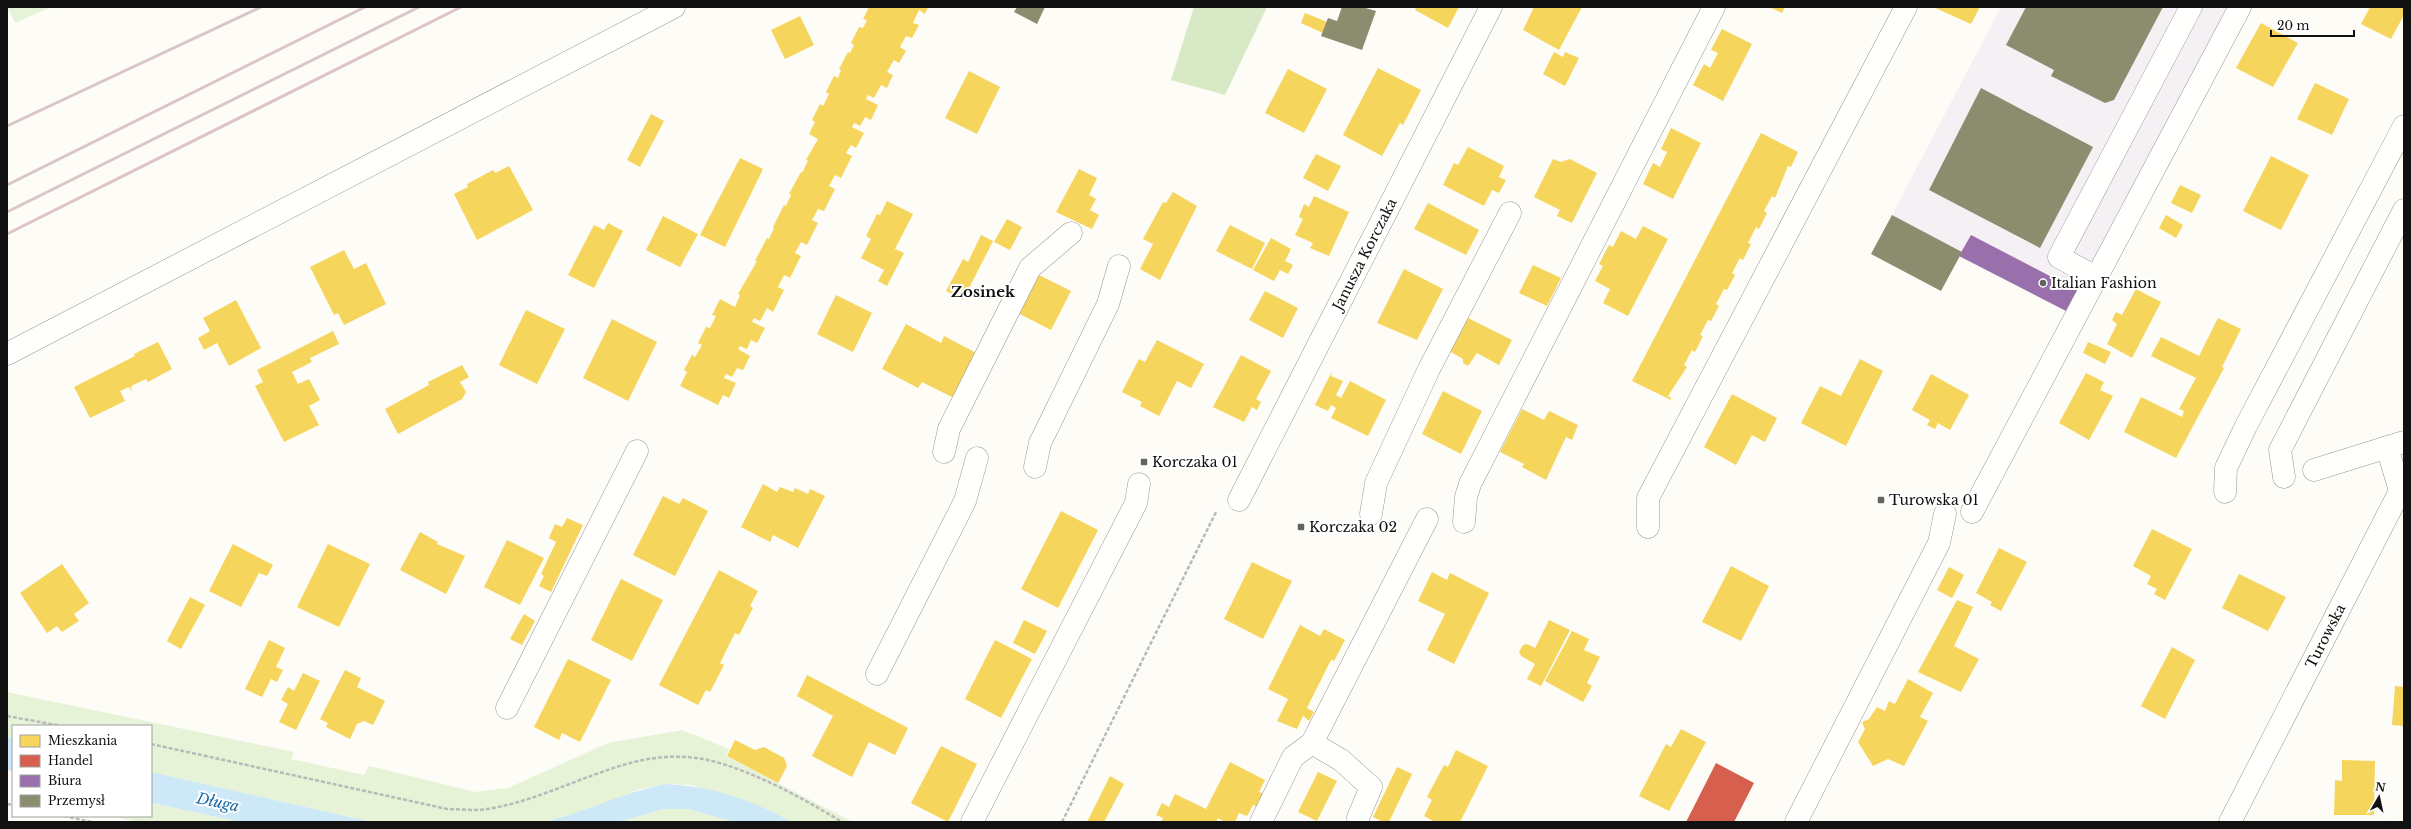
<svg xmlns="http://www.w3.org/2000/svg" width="2411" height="829" viewBox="0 0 2411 829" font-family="'Libre Baskerville',serif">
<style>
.industrial{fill:#f5f0f3}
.green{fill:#e7f3d7}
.forest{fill:#d8eac5}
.water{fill:#cde8f7}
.homes{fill:#f6d55c}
.shops{fill:#d6604d}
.offices{fill:#9970ab}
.industry{fill:#8c8c6e}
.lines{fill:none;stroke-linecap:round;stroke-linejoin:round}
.minor-casing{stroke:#979795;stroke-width:23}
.path{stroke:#b9b9b8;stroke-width:2.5;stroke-dasharray:4 2;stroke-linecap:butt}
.minor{stroke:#fffffe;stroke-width:22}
.rail{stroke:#d9c6c7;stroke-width:3}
.poi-dot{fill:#646362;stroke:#fff;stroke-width:1.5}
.labels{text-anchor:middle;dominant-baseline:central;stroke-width:4;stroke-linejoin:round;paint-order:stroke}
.street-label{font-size:14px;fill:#111;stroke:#fff}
.poi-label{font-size:14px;fill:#111;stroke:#fff;text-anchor:start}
.neighbourhood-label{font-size:15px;font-weight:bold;fill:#111;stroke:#fff}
.water-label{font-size:15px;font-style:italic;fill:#1768a6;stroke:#fff}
</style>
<rect width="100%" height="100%" fill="#fdfcf7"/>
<polygon class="industrial" points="2001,7 2227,7 2066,311 1959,256 1961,252 1892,215"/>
<g class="green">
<polygon points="7,7 51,7 15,23"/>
<polygon points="7,692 294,752 291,759 364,775 369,766 475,792 508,788 608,743 682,730 729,749 726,756 853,822 790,822 692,785 666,784 640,789 587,811 543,822 372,822 151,772 151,726 13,726 13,739 7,737"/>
<polygon points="151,803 240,822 137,822 111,816 151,816"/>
<polygon points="664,809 688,809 735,822 618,822"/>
</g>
<polygon class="forest" points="1194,7 1267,7 1225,95 1171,80"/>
<g class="water">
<polygon points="7,737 13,739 13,771 7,770"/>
<polygon points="151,772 372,822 240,822 157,804 151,803"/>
<path d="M666,784C709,786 753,799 790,822H735L688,809H664L618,822H543C585,813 623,792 666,784Z"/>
</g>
<g class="homes">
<polygon points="869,7 928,7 925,14 919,10 913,23 919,25 912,38 906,36 900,47 906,51 899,63 894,60 887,72 893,75 887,88 881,85 874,98 868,95 866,99 878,105 871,120 865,117 860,126 854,123 852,127 864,133 856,148 851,145 846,153 852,156 841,178 835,175 829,186 835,189 824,211 818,209 812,220 818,223 807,245 801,242 795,253 801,256 790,278 784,275 778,287 784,290 773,312 767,308 760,321 754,318 752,322 765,328 757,343 751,340 747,349 740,346 738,349 750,356 743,370 737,368 732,377 726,374 724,378 736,383 729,398 723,395 718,405 680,386 687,372 684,370 692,355 695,357 702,345 698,343 706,327 710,328 716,316 712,315 720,299 735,307 740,295 738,294 757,261 755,261 767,238 769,239 774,228 773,227 784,205 786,206 791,195 789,194 801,172 802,173 808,161 806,160 818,139 809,134 815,122 812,120 820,104 823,106 829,94 826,92 834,76 838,78 841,70 839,69 848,52 850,53 854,45 851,43 859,27 863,28 867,20 863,19"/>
<polygon points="1416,7 1459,7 1448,28 1415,10"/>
<polygon points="1534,7 1582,7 1559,50 1523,30"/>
<polygon points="1769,7 1785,7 1782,13"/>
<polygon points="1933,7 1980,7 1971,24"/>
<polygon points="2370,7 2404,8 2404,15 2391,39 2361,24"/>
<polygon points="1305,13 1327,22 1323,33 1301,23"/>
<polygon points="800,16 814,45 785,59 771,30"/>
<polygon points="2261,23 2298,43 2273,87 2236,68"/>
<polygon points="1722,29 1752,44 1723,101 1693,85 1704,64 1710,68 1718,53 1711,50"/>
<polygon points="1554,52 1563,57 1565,52 1579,58 1565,86 1543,74"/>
<polygon points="1378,68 1421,90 1403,125 1400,123 1382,156 1343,135"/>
<polygon points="1288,69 1327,89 1304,133 1265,113"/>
<polygon points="969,71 1000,87 977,134 945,118"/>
<polygon points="2315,83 2349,99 2332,135 2297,119"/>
<polygon points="651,114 664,121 640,167 627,160"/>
<polygon points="1671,128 1701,143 1673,199 1643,184 1653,163 1660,167 1667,152 1661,149"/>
<polygon points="1761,133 1798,152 1791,167 1788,166 1775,198 1772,196 1764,211 1767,213 1759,229 1756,227 1748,243 1751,244 1743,260 1740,258 1732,273 1735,275 1727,290 1724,289 1716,304 1719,306 1711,321 1708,320 1700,335 1703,336 1695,352 1692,350 1684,365 1687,367 1668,396 1671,398 1671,400 1632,381"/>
<polygon points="1468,147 1504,166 1499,177 1506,180 1499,193 1492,190 1484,206 1443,185 1454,163 1458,165"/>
<polygon points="1316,154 1341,166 1328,191 1303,178"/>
<polygon points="2271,156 2309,175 2281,230 2243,211"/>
<polygon points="740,158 763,169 725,247 700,235"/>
<polygon points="1553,159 1561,162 1570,159 1597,173 1572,223 1557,216 1560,210 1534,197"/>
<polygon points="509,166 533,210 477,240 454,194 468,187 467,184 493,170 495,173"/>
<polygon points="1079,169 1097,178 1089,195 1096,199 1090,210 1099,215 1092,229 1056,212"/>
<polygon points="2180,185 2201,195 2192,213 2171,203"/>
<polygon points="1173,192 1197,206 1160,280 1140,269 1153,244 1143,239 1163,202 1166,203"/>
<polygon points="1314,196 1349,212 1329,256 1310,248 1313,243 1295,235 1303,219 1299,217 1304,204 1309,207"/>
<polygon points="887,201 913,214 895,249 904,253 887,286 878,281 884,270 861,258 871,239 866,236 877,214 880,215"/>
<polygon points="1428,203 1479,230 1466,255 1414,229"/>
<polygon points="2166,215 2183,225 2176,238 2159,228"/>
<polygon points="663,216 698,234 680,267 646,250"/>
<polygon points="1007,219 1022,227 1010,250 994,242"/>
<polygon points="608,223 623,231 594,288 568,275 594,225 604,230"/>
<polygon points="1230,225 1265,243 1252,269 1216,251"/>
<polygon points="1643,226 1668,239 1628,316 1603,303 1610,289 1595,281 1603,266 1599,264 1609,245 1613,247 1621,231 1636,239"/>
<polygon points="981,235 993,241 963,300 946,291 963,259 968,262"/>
<polygon points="1271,238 1291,249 1285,261 1293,265 1288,274 1280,270 1274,281 1253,270"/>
<polygon points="344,250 354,269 366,263 386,304 344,325 338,313 334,315 310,267"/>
<polygon points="1533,265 1561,278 1547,306 1519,293"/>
<polygon points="1404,269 1443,289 1417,340 1377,323"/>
<polygon points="1035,273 1071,291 1051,330 1016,312"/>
<polygon points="2136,289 2161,302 2132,358 2107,344 2117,324 2112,320 2116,312 2122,315"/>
<polygon points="1265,291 1298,308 1283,338 1249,320"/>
<polygon points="836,295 872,313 853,352 817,334"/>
<polygon points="236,300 261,348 229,366 217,343 204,350 198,338 210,331 203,318"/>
<polygon points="526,310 565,329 537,384 499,365"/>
<polygon points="1466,317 1512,340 1499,365 1477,353 1468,366 1463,363 1463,359 1449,351"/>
<polygon points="2218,318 2241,329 2222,367 2224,368 2176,458 2124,432 2141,397 2182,417 2184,411 2179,409 2196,378 2151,356 2161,337 2199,356"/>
<polygon points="612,319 657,342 628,401 583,378"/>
<polygon points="906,324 941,343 944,336 980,355 958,400 922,382 918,388 882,369"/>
<polygon points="333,331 339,344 310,358 312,362 292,372 298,384 309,379 320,400 309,406 319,425 284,442 255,386 263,382 257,370"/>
<polygon points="1157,340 1204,364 1191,388 1177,381 1159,416 1140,406 1142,402 1122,392 1139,359 1145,362"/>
<polygon points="158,342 172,369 148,382 146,379 131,386 132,392 129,387 120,391 125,401 90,418 74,387 135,356 134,354"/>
<polygon points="2088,342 2111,352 2105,364 2083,353"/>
<polygon points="1241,355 1271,371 1256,399 1261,402 1257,410 1252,407 1244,422 1213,407"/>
<polygon points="1860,359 1883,371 1846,446 1801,423 1820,386 1841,396"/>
<polygon points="462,365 469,377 460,382 466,392 462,399 398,434 385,409 429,385 428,382"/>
<polygon points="1332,371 1331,376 1343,381 1336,395 1341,398 1350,381 1386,400 1368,436 1331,418 1336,408 1331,405 1328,411 1315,405"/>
<polygon points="2086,373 2104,382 2100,390 2113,396 2089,440 2059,423"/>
<polygon points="1931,374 1969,395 1950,430 1938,423 1935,429 1927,425 1930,420 1912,410"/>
<polygon points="1443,391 1482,411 1461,454 1422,434"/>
<polygon points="1732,394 1777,418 1765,442 1752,435 1736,465 1704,447"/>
<polygon points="1522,409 1544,420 1549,411 1578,425 1572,440 1566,437 1546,480 1522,467 1524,464 1500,452"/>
<polygon points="763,484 777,492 780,487 793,492 795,488 808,494 810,489 825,496 798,548 773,535 770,542 741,527"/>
<polygon points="663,496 679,504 683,498 708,511 675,576 633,555"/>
<polygon points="1061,511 1098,530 1058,608 1021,589"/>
<polygon points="567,518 583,525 551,592 539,586 544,576 541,574 556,542 549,538 555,524 562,527"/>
<polygon points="2152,529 2192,549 2165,600 2154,594 2157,589 2147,584 2151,576 2133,566"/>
<polygon points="420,532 438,542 437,544 465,556 446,594 400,570"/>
<polygon points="507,540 544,558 520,605 484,587"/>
<polygon points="233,544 273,565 267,576 259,573 241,607 209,591"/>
<polygon points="328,544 370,564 339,627 297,607"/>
<polygon points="1999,548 2027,562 2001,611 1990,605 1992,602 1976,593"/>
<polygon points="1252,562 1292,581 1263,639 1224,619"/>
<polygon points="62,564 89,603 74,614 79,621 62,632 57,626 47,633 20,593"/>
<polygon points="1731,566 1769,586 1741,641 1702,622"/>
<polygon points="1949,567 1964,575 1952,598 1937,590"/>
<polygon points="719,570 758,591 750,606 753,608 739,635 735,633 720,663 724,665 710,692 706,690 698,705 659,685"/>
<polygon points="1432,572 1447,580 1450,573 1489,593 1454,664 1427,650 1445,614 1418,601"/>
<polygon points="2239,574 2286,597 2268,631 2222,608"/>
<polygon points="621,579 663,600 632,661 591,640"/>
<polygon points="190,597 205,605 181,649 167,641"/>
<polygon points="1957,600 1973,607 1954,646 1979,659 1961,692 1918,672"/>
<polygon points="524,614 535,621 522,645 510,639"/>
<polygon points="1024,620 1047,631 1035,654 1013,643"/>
<polygon points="1549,620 1570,630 1541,686 1527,679 1535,664 1521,656 1519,652 1523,645 1527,644 1535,648"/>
<polygon points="1300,625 1320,636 1324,629 1345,640 1334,661 1331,660 1307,708 1314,712 1309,721 1303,716 1297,729 1277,721 1288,699 1268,689"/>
<polygon points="1572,631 1589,639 1584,650 1600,657 1587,683 1592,686 1583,702 1545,681"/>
<polygon points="269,640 285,648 276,667 283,670 277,682 271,679 262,697 245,689"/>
<polygon points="995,640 1032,659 1001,718 965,699"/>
<polygon points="2172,647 2195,660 2165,719 2141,706"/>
<polygon points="568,659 611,680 580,742 562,733 559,740 534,727"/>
<polygon points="345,670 361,678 357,687 385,701 373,725 364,721 357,724 350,739 326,727 328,723 320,719"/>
<polygon points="303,673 320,681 296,730 279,722 288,704 281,700 288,687 294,691"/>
<polygon points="807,675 908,728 895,755 869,742 852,777 812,756 833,716 797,696"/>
<polygon points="1908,679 1933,693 1920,717 1928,721 1904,766 1888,759 1873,766 1858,742 1865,729 1862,722 1869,719 1877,707 1885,711 1889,701 1895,704"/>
<polygon points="2395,686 2404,687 2404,726 2392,725"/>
<polygon points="1681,729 1706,742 1669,811 1639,796 1666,744 1671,747"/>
<polygon points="735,740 755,750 764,747 784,758 787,766 778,783 727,756"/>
<polygon points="941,746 977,764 948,822 911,803"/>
<polygon points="1456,750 1488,766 1460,822 1435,822 1424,816 1432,800 1427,797 1444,765 1448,767"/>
<polygon points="2342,760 2375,761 2374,815 2334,815 2335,780 2342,781"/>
<polygon points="1230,762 1265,780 1259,792 1264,794 1257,807 1253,805 1247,816 1239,813 1235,822 1225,822 1218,818 1216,822 1161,822 1163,818 1156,815 1162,803 1169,807 1175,794 1206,809"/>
<polygon points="1397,767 1412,774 1389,822 1383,822 1373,817"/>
<polygon points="1318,772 1337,781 1317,821 1298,812"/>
<polygon points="1110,776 1124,784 1104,822 1087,822"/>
</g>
<polygon class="shops" points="1716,763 1754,783 1734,822 1686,822"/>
<polygon class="offices" points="1971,235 2077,290 2066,311 1959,256"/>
<g class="industry">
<polygon points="1017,7 1045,7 1037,24 1014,12"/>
<polygon points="1342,7 1362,7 1376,11 1362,50 1321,36 1328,18 1337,21"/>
<polygon points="2026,7 2163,7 2114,100 2105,103 2051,76 2054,70 2006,45"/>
<polygon points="1981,88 2093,147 2040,248 1929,190"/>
<polygon points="1892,215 1962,252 1941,291 1871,254"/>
</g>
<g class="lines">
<defs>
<g id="minor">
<polyline points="2097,278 2059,257 2191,7"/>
<polyline points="7,354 674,7"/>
<polyline points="944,452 949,429 1030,268 1071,233"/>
<polyline points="1035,467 1040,443 1108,304 1119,266"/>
<polyline points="2314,470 2404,442"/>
<polyline points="2284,477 2280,450 2404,210"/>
<polyline points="2225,492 2226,468 2246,426 2404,126"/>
<path id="s1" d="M1239,500L1491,7"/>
<polyline points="1972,512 2240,7"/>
<polyline points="1371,514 1376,483 1429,369 1510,213"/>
<polyline points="1464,522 1466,497 1470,484 1714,7"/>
<polyline points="1648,527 1648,498 1906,7"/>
<polyline points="877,674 965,501 977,458"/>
<polyline points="507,708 637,451"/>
<polyline points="1312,743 1341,760 1371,787 1358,818"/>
<polyline points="972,822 1136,503 1139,484"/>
<polyline points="1261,822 1293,757 1312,743 1427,519"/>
<polyline points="1796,822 1939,543 1945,514"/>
<path id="s2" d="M2230,822L2400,491L2387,447"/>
</g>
</defs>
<use href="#minor" class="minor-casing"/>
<g class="path">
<polyline points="7,716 62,726"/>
<path d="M151,744L447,809C460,809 474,811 487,809C527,803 564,785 602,772C629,762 657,755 686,757C733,759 801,797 842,822"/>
<polyline points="7,804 13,805"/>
<polyline points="64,816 92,822"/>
<polyline points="1062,822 1216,512"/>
</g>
<use href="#minor" class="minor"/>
<g class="rail">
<polyline points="7,126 261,7"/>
<polyline points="7,185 365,7"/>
<polyline points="7,212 419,7"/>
<polyline points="7,234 461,7"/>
</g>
</g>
<g class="poi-dot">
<circle cx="2043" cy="283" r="4"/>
<rect x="1140" y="458" width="8" height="8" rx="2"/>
<rect x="1877" y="496" width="8" height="8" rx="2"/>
<rect x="1297" y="523" width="8" height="8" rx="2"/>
</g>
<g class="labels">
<g class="street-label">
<text stroke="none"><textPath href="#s1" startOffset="276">Janusza Korczaka</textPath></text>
<text stroke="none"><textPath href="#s2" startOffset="209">Turowska</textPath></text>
</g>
<g class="poi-label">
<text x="2051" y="283">Italian Fashion</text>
<text x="1152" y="462">Korczaka 01</text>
<text x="1889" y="500">Turowska 01</text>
<text x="1309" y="527">Korczaka 02</text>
</g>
<g class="neighbourhood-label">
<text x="983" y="291">Zosinek</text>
</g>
<g class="water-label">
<text transform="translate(218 802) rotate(12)">Długa</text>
</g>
</g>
<rect width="2411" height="829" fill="none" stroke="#111111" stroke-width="16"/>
<rect x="12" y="725" width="140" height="92" fill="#ffffff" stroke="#a0a0a0"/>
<rect x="20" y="735" width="20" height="12" fill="#f6d55c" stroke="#a0a0a0"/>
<text x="48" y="745" font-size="12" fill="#111111">Mieszkania</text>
<rect x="20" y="755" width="20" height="12" fill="#d6604d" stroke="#a0a0a0"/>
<text x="48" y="765" font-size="12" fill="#111111">Handel</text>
<rect x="20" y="775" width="20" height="12" fill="#9970ab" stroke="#a0a0a0"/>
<text x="48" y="785" font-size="12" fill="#111111">Biura</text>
<rect x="20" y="795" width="20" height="12" fill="#8c8c6e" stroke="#a0a0a0"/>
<text x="48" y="805" font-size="12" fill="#111111">Przemysł</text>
<g transform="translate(2379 797) rotate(9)" stroke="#ffffff" stroke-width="3" paint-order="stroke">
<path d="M0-3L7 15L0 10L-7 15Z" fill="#111111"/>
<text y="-6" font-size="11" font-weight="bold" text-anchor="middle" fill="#111111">N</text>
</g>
<path d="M2271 30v6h83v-6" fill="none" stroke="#111111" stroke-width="2"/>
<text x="2277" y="30" font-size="12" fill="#111111" stroke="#ffffff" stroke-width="3" paint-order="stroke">20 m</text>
</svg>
